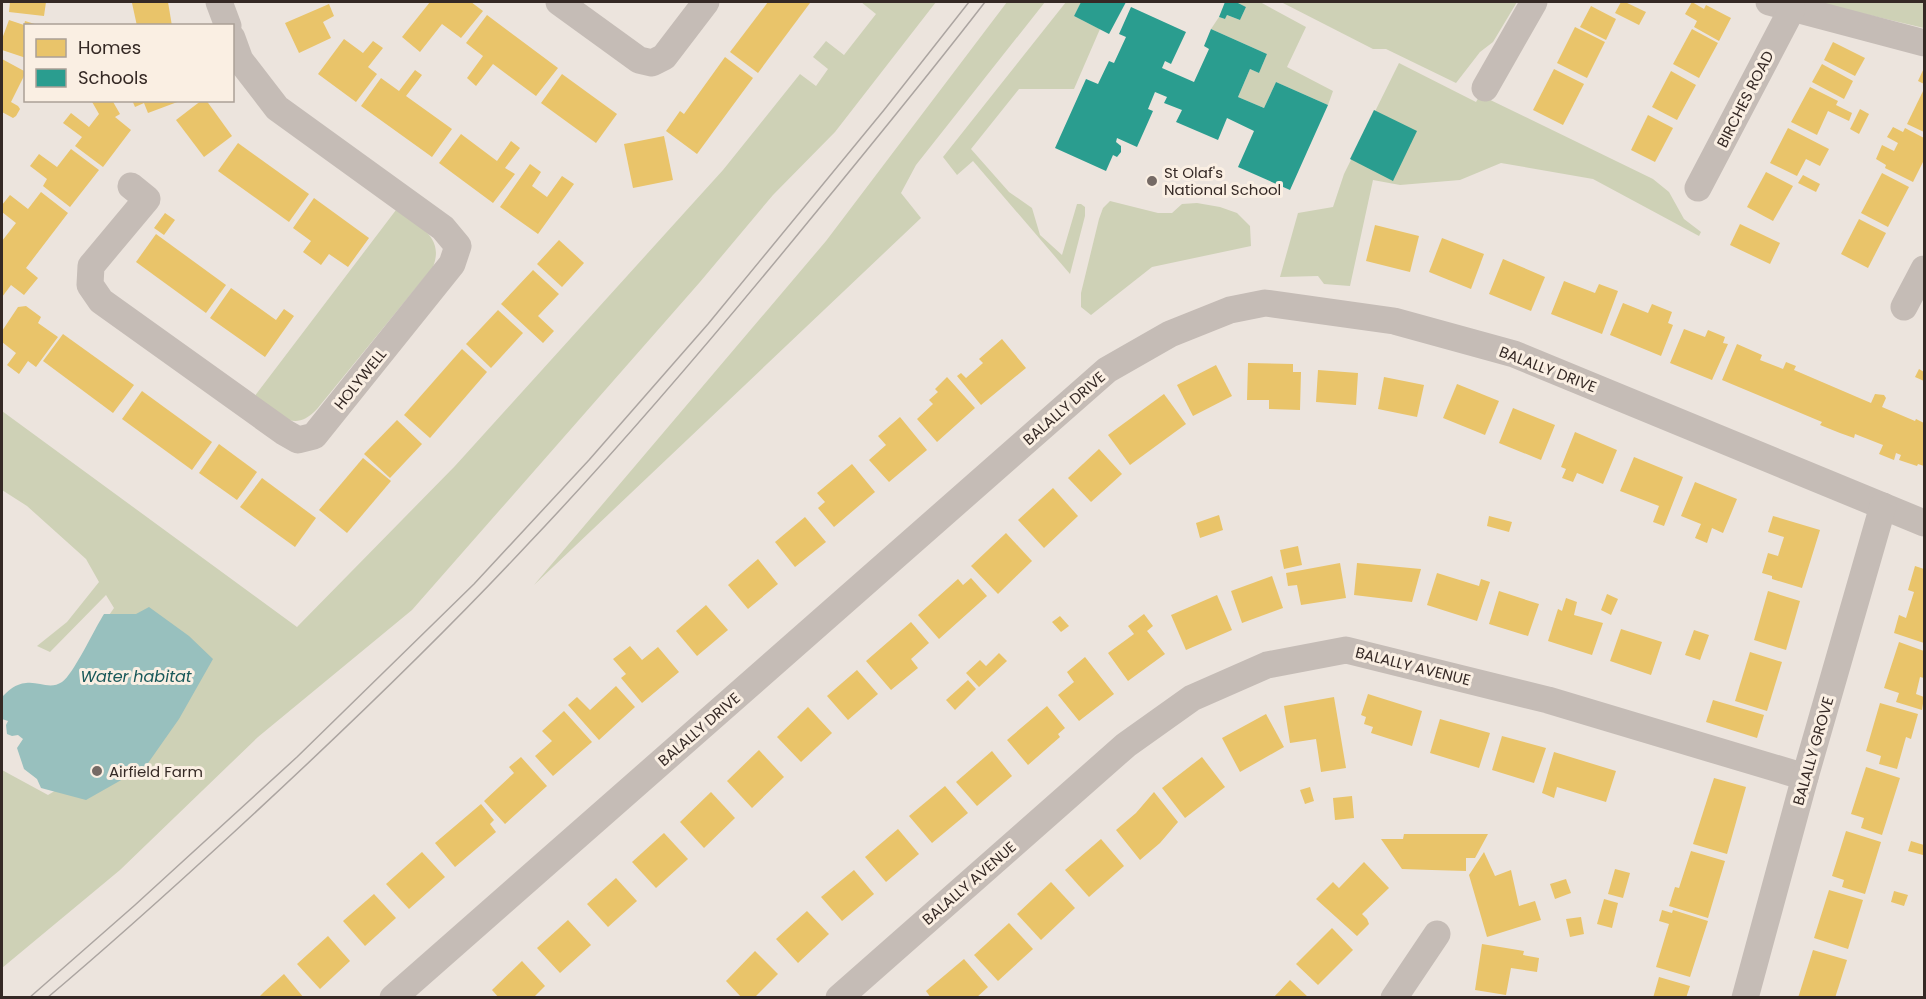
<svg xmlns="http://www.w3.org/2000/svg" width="1926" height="999" viewBox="0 0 1926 999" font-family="Poppins,sans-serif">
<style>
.green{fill:#ced1b6}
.water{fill:#98c0be}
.homes{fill:#e9c46a}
.schools{fill:#2a9d8f}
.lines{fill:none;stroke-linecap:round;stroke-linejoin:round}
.minor{stroke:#c5bcb6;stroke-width:27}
.tram{stroke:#aca5a1;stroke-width:1.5}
.poi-dot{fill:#756a65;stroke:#faefe3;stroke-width:2}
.labels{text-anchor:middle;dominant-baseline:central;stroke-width:6;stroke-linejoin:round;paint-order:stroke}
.street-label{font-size:15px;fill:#352925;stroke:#faefe3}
.poi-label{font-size:15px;fill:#352925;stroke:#faefe3;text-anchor:start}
.water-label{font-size:16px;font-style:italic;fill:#185859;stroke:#faefe3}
</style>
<rect width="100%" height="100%" fill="#ece4dd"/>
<g class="green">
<polygon points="861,2 936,2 835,132 773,195 700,282 412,610 258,737 120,870 2,968 2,770 48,795 112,756 100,628 114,608 106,595 50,652 37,646 67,622 99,582 86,559 27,506 2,490 2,411 297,627 455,466 723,170 800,74 816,86 828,69 813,57 826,41 844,55 876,14"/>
<polygon points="1007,2 1045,2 916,165 901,193 921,218 534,585 826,241"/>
<polygon points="1066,2 1081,2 1074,16 1100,29 1074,89 1019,89 971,149 1009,192 1032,208 1040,235 1062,255 1077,204 1081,204 1085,207 1085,216 1070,274 973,161 957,175 943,157"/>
<polygon points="1235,2 1260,2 1306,27 1287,67 1333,91 1328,105 1276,82 1264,108 1238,97 1250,69 1259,73 1267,54 1211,29 1219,17 1225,19 1227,15 1240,20 1246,7"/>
<polygon points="1281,2 1517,2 1493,42 1480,52 1456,83 1386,49 1373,49"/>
<polygon points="1814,2 1924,2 1924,28"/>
<polygon points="1399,63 1476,102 1480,95 1653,179 1669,192 1684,219 1701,232 1699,236 1593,179 1501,163 1460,180 1400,185 1373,180 1350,286 1324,284 1318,276 1280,277 1298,213 1333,207 1344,174"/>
<polygon points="1110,201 1158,213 1172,213 1182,204 1197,203 1220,207 1237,213 1250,226 1251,246 1152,267 1091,315 1081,307 1081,293 1099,219 1103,208"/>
<path d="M396,210C418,226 445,236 433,267L317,409C293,435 278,413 254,397Z"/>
</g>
<path class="water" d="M149,607L189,636L213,659L179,719L146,766L86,800L41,788L37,779L24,769L17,748L23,739L18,735L12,736L7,734L6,725L8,721L2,719V697C9,690 15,684 26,683C38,681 50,690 62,682C73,675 95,628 104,614H136Z"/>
<g class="homes">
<polygon points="10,2 46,2 44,16 9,12"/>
<polygon points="140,2 168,2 172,26 137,26 132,3"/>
<polygon points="430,2 471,2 483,11 461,38 442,24 420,52 402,37"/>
<polygon points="768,2 810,3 758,73 730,52"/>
<polygon points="1621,2 1625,2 1646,12 1639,25 1615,13"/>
<polygon points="1692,2 1704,9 1706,5 1731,18 1719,41 1694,27 1697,21 1685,14"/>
<polygon points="329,4 334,16 323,22 331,38 299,53 285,23"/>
<polygon points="1591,6 1616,19 1606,40 1580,27"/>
<polygon points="487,15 558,68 536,96 493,64 476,86 467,78 483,56 466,43"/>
<polygon points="9,20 24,25 25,21 38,25 26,26 26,58 2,50 2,39"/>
<polygon points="1575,27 1605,42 1587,78 1557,63"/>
<polygon points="1692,29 1718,43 1699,78 1673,64"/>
<polygon points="344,39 363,53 373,41 383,48 368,67 377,74 356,102 318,74"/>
<polygon points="1833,42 1865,58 1855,76 1824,60"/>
<polygon points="725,57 753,78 697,154 666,131 680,111 684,114"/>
<polygon points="2,59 26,72 11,102 18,106 20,109 16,116 13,118 2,112"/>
<polygon points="1822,64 1853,81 1844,99 1812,82"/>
<polygon points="1924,68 1924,84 1918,81"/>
<polygon points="1554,69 1584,84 1563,125 1533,110"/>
<polygon points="415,70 422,75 406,96 452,129 432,157 361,106 381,78 399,91"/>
<polygon points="1671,71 1696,85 1677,120 1652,107"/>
<polygon points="562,74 617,114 596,143 541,103"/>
<polygon points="1810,87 1838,101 1836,105 1852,113 1849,121 1828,111 1817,135 1791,122"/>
<polygon points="1924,89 1924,132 1907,124"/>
<polygon points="91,100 112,100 120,114 115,117 131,130 103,167 75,146 82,137 63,123 71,113 89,127 99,114"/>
<polygon points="132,100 180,100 180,101 148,113 144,103 135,107"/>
<polygon points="202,100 206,100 232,136 204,157 176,120"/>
<polygon points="1860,109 1869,114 1859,134 1850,129"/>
<polygon points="1648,115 1673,128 1655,162 1631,150"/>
<polygon points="1893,127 1903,132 1905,128 1924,138 1924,160 1913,182 1885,168 1886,165 1876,159 1882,145 1894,151 1898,143 1887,137"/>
<polygon points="1788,128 1829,149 1820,166 1806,159 1797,176 1770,163"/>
<polygon points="461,134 497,161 511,141 520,148 505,168 515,174 493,203 439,163"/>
<polygon points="664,136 673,180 633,188 624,144"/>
<polygon points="238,143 309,194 289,222 218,171"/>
<polygon points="71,149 99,170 70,207 43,186 47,179 30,166 39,154 57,167"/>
<polygon points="530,164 541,172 532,186 547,197 562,176 574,184 538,234 500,207"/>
<polygon points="1766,172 1793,186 1773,221 1747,207"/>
<polygon points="1882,173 1909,187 1888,227 1861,213"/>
<polygon points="1803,175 1820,184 1816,192 1798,183"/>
<polygon points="41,192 68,213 26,268 38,278 24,295 11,285 2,297 2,241 16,223 2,212 2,205 10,195 28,209"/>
<polygon points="314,198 369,238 348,267 329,254 321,265 303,252 311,241 293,228"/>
<polygon points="165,213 175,220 164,235 154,228"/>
<polygon points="1859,219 1886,233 1868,268 1841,254"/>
<polygon points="1740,224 1780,243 1770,264 1730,245"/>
<polygon points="1375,225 1419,236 1410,272 1366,261"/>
<polygon points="156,234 226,285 206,313 136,262"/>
<polygon points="1442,238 1484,254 1471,289 1429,272"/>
<polygon points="559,240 584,263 562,287 537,264"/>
<polygon points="1503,259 1545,277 1531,311 1489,294"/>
<polygon points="533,270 559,294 538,316 554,331 543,343 501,304"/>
<polygon points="1564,281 1595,293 1599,284 1618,291 1602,334 1551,314"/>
<polygon points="231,288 276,320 284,309 294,316 265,357 210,318"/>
<polygon points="1623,303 1648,313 1652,304 1672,312 1668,323 1673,325 1661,356 1610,335"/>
<polygon points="26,306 41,317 38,323 58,337 36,367 28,361 19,374 7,365 16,353 2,342 2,331 18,307"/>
<polygon points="498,310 523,333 491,368 466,344"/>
<polygon points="1684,329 1705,337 1708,330 1725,337 1723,343 1728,344 1712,380 1670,363"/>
<polygon points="63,334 134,385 113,413 43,361"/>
<polygon points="1002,339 1026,368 981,405 957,376 961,373 966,378 983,363 979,359"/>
<polygon points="1737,344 1762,355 1760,360 1783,369 1786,362 1796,366 1794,370 1871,403 1875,394 1884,395 1886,398 1882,407 1915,421 1916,419 1924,423 1924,466 1918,464 1917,466 1899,460 1901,455 1896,453 1894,460 1879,454 1883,445 1855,434 1854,438 1840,433 1820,425 1822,422 1722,380"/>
<polygon points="462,349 487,372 430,438 404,415"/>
<polygon points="1248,363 1293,364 1293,372 1301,372 1300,410 1269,409 1269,400 1247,400"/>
<polygon points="1216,365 1232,396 1193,416 1177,385"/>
<polygon points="1919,369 1924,372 1924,381 1915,377"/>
<polygon points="1318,370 1358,373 1356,405 1316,402"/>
<polygon points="947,377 975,408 937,442 917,419 933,404 929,400 938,392 935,389"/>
<polygon points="1384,377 1424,385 1417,417 1378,409"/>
<polygon points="1457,384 1499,401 1485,435 1443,418"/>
<polygon points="142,391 212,442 192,470 122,419"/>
<polygon points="1164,394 1186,424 1130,465 1108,435"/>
<polygon points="1513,408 1555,425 1541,460 1499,443"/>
<polygon points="900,417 927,450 889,482 869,460 886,445 878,436"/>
<polygon points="397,420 422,444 390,478 364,454"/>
<polygon points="1575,432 1617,450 1603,484 1577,473 1573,482 1562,478 1566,469 1561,467"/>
<polygon points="219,444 257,472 237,500 199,473"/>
<polygon points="1099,449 1122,474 1091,502 1068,478"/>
<polygon points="1634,457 1683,477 1664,526 1653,522 1659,506 1620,491"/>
<polygon points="363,458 391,481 347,533 319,510"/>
<polygon points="852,464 875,492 834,527 818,508 825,502 817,493"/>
<polygon points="262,478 316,518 295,547 240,507"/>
<polygon points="1695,482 1737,499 1723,533 1712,528 1707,543 1695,538 1701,524 1681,516"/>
<polygon points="1053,488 1078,516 1044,548 1018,520"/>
<polygon points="1219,515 1223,530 1200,538 1196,523"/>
<polygon points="1489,516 1512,522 1509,532 1487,526"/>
<polygon points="1773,516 1820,530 1802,588 1772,579 1772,576 1762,573 1768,553 1778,556 1784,537 1768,532"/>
<polygon points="805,517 826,542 795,567 775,542"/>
<polygon points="1006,533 1032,561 998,594 971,566"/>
<polygon points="1298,546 1302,565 1284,569 1280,550"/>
<polygon points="758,559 778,584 748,609 728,585"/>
<polygon points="1340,563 1346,598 1301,605 1297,585 1288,586 1286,573"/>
<polygon points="1357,563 1421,569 1412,602 1354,595"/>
<polygon points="1915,566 1924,569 1924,643 1894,633 1899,615 1906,618 1914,592 1908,590"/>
<polygon points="1437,573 1479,586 1481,579 1490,582 1477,621 1427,605"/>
<polygon points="1272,576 1283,608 1242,623 1231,591"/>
<polygon points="971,578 987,596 939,639 918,615 958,579 963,585"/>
<polygon points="1499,591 1539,604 1528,636 1489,624"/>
<polygon points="1768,591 1800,601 1786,650 1754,640"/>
<polygon points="1607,594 1618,599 1611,615 1601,610"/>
<polygon points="1217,595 1232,630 1186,650 1171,615"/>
<polygon points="1566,598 1577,602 1574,615 1603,623 1592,655 1548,641 1558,609 1562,611"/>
<polygon points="706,605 728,630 697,656 676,631"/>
<polygon points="1144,614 1153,626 1147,631 1165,654 1128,681 1108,653 1134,634 1128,626"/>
<polygon points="1060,616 1069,626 1061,632 1052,622"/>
<polygon points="911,622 929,643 911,659 918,668 891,690 866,661"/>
<polygon points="1621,629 1662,642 1651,675 1610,661"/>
<polygon points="1694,630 1709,635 1700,660 1685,655"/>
<polygon points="1899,642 1924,651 1924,678 1920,677 1916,694 1924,697 1922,710 1896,702 1899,693 1884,688"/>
<polygon points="630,646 642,660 658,647 679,672 642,703 621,678 626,674 613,659"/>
<polygon points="1750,652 1782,662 1767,711 1735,701"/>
<polygon points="999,653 1007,661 979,687 966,673 980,660 986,666"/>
<polygon points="1085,657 1114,694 1079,721 1058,695 1074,682 1067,672"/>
<polygon points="857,670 878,694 848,720 827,696"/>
<polygon points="968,680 976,689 955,710 946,700"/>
<polygon points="616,686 635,707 599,740 568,705 577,697 590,710"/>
<polygon points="1368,694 1422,711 1412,746 1371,733 1373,727 1364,724 1366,717 1361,715"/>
<polygon points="1334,697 1346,768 1321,772 1316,739 1290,743 1284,706"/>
<polygon points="1713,700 1764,715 1757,738 1706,722"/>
<polygon points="1880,703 1918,714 1911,739 1906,737 1897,769 1879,764 1881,756 1866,751"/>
<polygon points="1047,706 1065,728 1058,734 1060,737 1028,765 1007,740"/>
<polygon points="808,707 832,733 801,762 777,737"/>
<polygon points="564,711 592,742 553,776 535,756 552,741 542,731"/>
<polygon points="1266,714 1284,747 1240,772 1222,738"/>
<polygon points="1440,719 1490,733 1479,768 1430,753"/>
<polygon points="1502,736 1546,748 1534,783 1492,770"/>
<polygon points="759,750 784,777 752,808 727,781"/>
<polygon points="992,751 1012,776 977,806 956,782"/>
<polygon points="1554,752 1616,771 1606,802 1557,787 1554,798 1542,793"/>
<polygon points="521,757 547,786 505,824 484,801 514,773 509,767"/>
<polygon points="1202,757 1225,787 1185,818 1162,788"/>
<polygon points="1866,767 1900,778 1882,835 1861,828 1864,818 1851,814"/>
<polygon points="1714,778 1746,787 1727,854 1693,844"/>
<polygon points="945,786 968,813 932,843 909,816"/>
<polygon points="1310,787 1314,801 1305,804 1300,790"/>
<polygon points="711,792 735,818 704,848 680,822"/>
<polygon points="1154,792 1178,822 1160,843 1140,860 1116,830 1136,813"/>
<polygon points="1352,796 1354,818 1335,820 1333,798"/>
<polygon points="481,804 494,820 490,824 496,832 455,867 435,843"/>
<polygon points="898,829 919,854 886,882 865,857"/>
<polygon points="1846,831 1881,842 1865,894 1842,887 1844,880 1832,876"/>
<polygon points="664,833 688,859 656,888 632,862"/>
<polygon points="1404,834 1488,834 1475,858 1466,858 1466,871 1432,870 1402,869 1381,839 1403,839"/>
<polygon points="1101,839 1124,866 1089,897 1065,870"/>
<polygon points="1911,841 1924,845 1923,855 1908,851"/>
<polygon points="1691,851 1725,861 1708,918 1669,906 1675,887 1679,888"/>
<polygon points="422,852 445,877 409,909 386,884"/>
<polygon points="1484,852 1495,876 1511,870 1519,906 1535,901 1541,920 1487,937 1469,875"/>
<polygon points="1364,862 1389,888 1362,914 1367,919 1369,924 1357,936 1316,899 1333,882 1339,888"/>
<polygon points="1615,869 1630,873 1623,898 1608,894"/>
<polygon points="854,870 874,894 842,921 821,897"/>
<polygon points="616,878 637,901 608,927 587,904"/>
<polygon points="1566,879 1571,893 1555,899 1550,884"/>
<polygon points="1051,882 1075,908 1041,940 1017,914"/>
<polygon points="1829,890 1863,900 1848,949 1814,938"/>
<polygon points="1894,891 1908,895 1904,906 1891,902"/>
<polygon points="374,894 396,918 365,946 343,921"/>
<polygon points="1604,899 1618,903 1612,928 1597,924"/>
<polygon points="1662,910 1672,913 1673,910 1708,921 1690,977 1656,967 1669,924 1659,921"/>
<polygon points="807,911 829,934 798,963 776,939"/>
<polygon points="1581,917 1584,934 1570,937 1566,919"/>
<polygon points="568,920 591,945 560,973 537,948"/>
<polygon points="1009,923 1033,949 998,981 974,955"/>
<polygon points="1332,928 1353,950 1318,985 1296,964"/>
<polygon points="328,936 350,961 320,989 297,964"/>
<polygon points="1482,944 1524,951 1523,955 1539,958 1537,972 1511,968 1506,995 1475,990"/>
<polygon points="1813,950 1847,960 1835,998 1798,998"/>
<polygon points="755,951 778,974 754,998 742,998 726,981"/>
<polygon points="964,959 988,987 976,998 931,998 926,991"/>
<polygon points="522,961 545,986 533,998 499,998 492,990"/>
<polygon points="284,974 304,998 258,998 264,992"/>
<polygon points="1659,977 1690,986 1686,998 1653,998"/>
<polygon points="1290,980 1309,998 1273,998"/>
</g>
<g class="schools">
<polygon points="1081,2 1126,2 1109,34 1074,16"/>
<polygon points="1225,2 1236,2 1246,7 1240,20 1227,15 1225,19 1219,17"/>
<polygon points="1131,7 1186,32 1171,64 1165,61 1162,68 1194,82 1209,49 1204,46 1211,29 1267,54 1259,73 1250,69 1238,97 1264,108 1276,82 1328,105 1290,190 1238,167 1254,131 1227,118 1218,140 1176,122 1182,110 1164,103 1167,97 1155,92 1148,109 1153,111 1137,147 1117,138 1116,142 1121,146 1121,152 1117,157 1113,155 1106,171 1055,148 1086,79 1098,84 1109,61 1114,63 1126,37 1119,34"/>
<polygon points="1374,110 1417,131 1393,181 1350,159"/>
</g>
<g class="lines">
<g class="minor">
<polyline points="219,2 228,26"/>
<polyline points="559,2 639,60 652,63 664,57 706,2"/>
<polyline points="1769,2 1924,43"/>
<polyline points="1485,88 1534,2"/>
<polyline points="131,186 147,199 91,266 90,285 101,301 284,432 298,440 314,436 452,264 458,246 443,228 277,108 240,60 232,38"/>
<polyline points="1698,188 1792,9"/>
<polyline points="1904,307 1924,269"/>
<polyline points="393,998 1107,370 1170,334 1230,310 1265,303 1394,321 1514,354 1924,523"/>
<polyline points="839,998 1126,745 1192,698 1267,665 1346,650 1548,700 1805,777"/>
<polyline points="1394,998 1437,934"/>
<polyline points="1745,998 1805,777 1883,506"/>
</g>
<g class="tram">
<polyline points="29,998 135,905 297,757 474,584 589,460 708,324 884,110 969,2"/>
<path d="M47,998C111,944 172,889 233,833C334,740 434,645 528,544C626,441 718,332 808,222C868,149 928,76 985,2"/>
</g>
</g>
<g class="poi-dot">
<circle cx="1152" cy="181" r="6"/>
<circle cx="97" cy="771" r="6"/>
</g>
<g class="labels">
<g class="street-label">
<text transform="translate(1745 99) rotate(-63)">BIRCHES ROAD</text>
<text transform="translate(1548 369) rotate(21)">BALALLY DRIVE</text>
<text transform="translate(360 379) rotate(-51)">HOLYWELL</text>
<text transform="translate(1064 408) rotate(-41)">BALALLY DRIVE</text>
<text transform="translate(1413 666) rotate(14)">BALALLY AVENUE</text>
<text transform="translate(699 729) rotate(-41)">BALALLY DRIVE</text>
<text transform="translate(1813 751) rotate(-74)">BALALLY GROVE</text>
<text transform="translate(969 883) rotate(-41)">BALALLY AVENUE</text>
</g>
<g class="poi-label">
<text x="1164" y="172">St Olaf's<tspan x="1164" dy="17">National School</tspan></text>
<text x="109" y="771">Airfield Farm</text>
</g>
<g class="water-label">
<text x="136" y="676">Water habitat</text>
</g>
</g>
<rect width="1926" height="999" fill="none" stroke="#352925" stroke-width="6"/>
<rect x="24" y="24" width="210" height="78" fill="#faefe3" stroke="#aba097" stroke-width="1.5"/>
<rect x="36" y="39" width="30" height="18" fill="#e9c46a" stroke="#aba097" stroke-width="1.5"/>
<text x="78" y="54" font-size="18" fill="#352925">Homes</text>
<rect x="36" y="69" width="30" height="18" fill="#2a9d8f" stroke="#aba097" stroke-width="1.5"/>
<text x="78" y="84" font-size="18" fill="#352925">Schools</text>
</svg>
